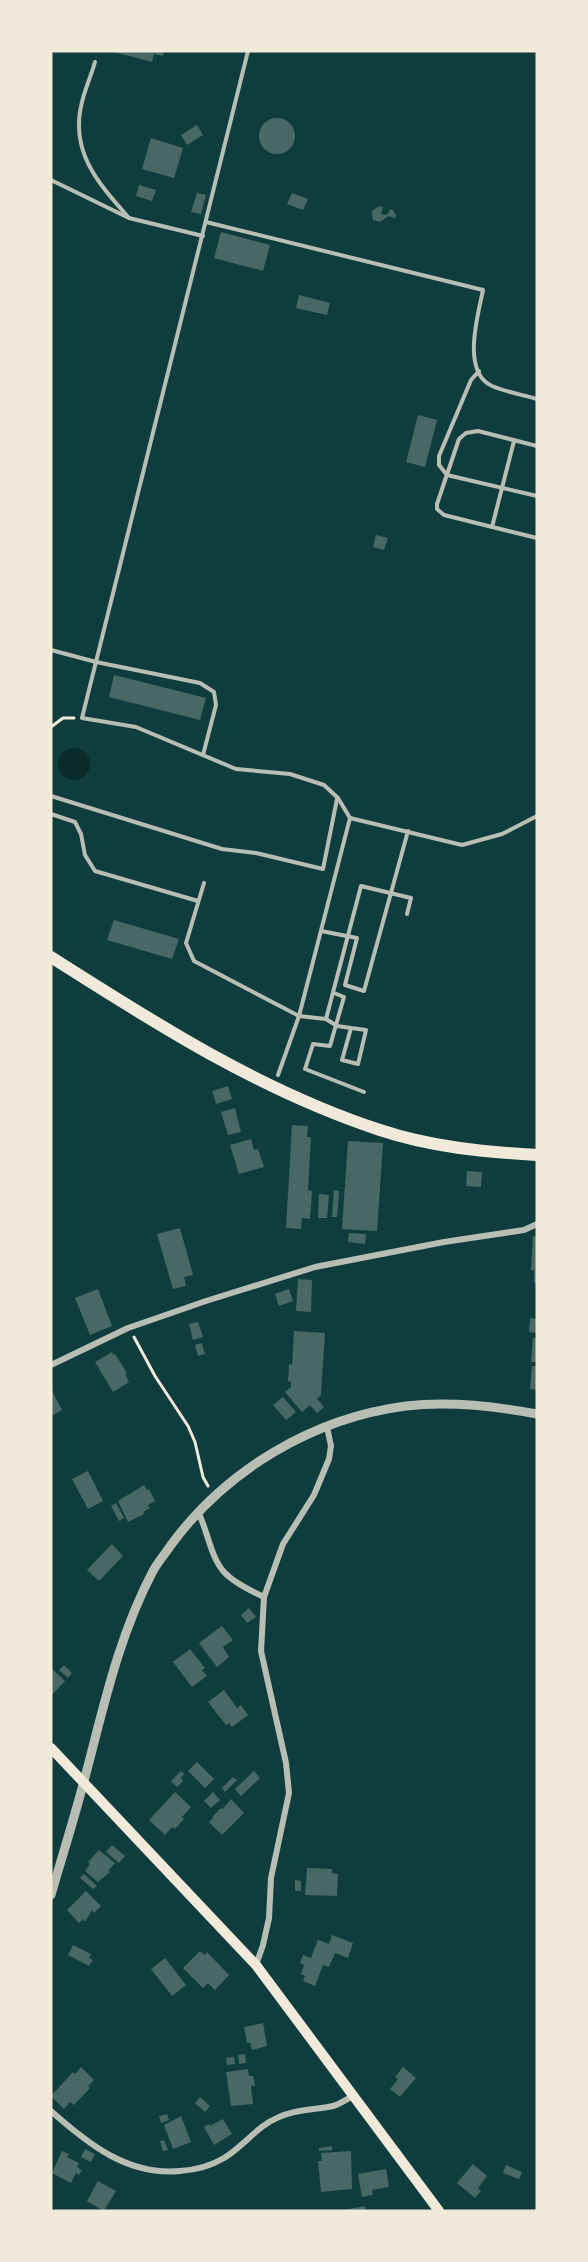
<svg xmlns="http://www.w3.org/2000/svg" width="588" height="2262" viewBox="0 0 588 2262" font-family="'Work Sans',sans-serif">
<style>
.water{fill:#0a2a2b}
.building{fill:#486865}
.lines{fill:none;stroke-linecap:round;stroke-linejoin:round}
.path{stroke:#f1e9da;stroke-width:3}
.service{stroke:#b8beb3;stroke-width:4}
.minor{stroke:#b8beb3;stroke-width:6}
.tertiary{stroke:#b8beb3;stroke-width:9}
.secondary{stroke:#f1e9da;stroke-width:10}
.primary{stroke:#f1e9da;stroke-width:12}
</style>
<rect width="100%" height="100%" fill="#0f3d3e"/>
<circle class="water" cx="74" cy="764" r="16"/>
<g class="building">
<polygon points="110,51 164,51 163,56 154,54 152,62"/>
<circle cx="277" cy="136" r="18"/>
<polygon points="197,125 203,135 187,145 181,135"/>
<polygon points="151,138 183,148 174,178 142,169"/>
<polygon points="139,185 156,190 152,201 136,196"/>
<polygon points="197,193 206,195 201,214 191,212"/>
<polygon points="292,193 308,199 303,210 287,204"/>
<polygon points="379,206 383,207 381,214 385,215 388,214 390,209 393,210 396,215 395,218 388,216 380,222 373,220 372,211"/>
<polygon points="221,232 270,245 263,271 214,258"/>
<polygon points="299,295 330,303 327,315 296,308"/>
<polygon points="418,415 437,420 425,467 406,462"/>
<polygon points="376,535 388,538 384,550 373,547"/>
<polygon points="114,675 206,698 200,720 109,697"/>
<polygon points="114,920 179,939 172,959 107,940"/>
<polygon points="228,1086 232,1099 216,1104 212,1091"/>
<polygon points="235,1108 241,1132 228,1135 221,1112"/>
<polygon points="292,1125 308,1126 307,1137 311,1137 308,1190 312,1191 310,1219 302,1218 301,1229 286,1228"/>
<polygon points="251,1139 254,1150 258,1149 264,1167 239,1174 230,1145"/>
<polygon points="348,1141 383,1143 377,1231 342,1229"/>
<polygon points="467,1171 482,1172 481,1187 466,1186"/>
<polygon points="334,1190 339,1191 337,1217 332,1217"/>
<polygon points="319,1194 329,1195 327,1218 318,1218"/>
<polygon points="180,1228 193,1275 184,1277 186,1286 173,1289 157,1234"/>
<polygon points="349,1233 366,1234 365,1244 348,1242"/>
<polygon points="533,1236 537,1237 537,1283 534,1283 534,1271 531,1270"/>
<polygon points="298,1279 312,1280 311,1312 296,1311"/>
<polygon points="98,1289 112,1326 90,1335 75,1298"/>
<polygon points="289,1289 293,1301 279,1306 275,1294"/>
<polygon points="530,1318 537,1319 537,1333 529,1332"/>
<polygon points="198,1322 203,1337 193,1340 189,1324"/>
<polygon points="294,1331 325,1333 321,1395 317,1399 324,1407 317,1413 310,1405 302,1412 285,1392 291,1387 291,1382 288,1381 289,1364 292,1365"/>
<polygon points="533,1338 537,1338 537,1362 531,1362"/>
<polygon points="202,1343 205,1354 198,1356 195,1345"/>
<polygon points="112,1352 113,1355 115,1354 127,1373 125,1374 129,1382 113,1392 95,1362"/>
<polygon points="532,1366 537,1366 537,1390 530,1389"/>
<polygon points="51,1389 62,1410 51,1416"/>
<polygon points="283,1397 296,1412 286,1420 273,1405"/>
<polygon points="88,1471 103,1501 88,1509 72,1479"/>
<polygon points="144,1485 147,1490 149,1489 155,1501 148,1505 150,1508 143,1512 144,1514 128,1522 118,1501"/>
<polygon points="116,1503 124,1518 119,1521 111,1506"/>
<polygon points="112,1544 123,1556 99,1581 87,1570"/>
<polygon points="249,1608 256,1617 247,1623 241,1615"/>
<polygon points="222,1626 233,1640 223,1647 229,1657 217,1667 199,1643"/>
<polygon points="190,1649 205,1668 202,1670 207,1676 192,1687 173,1662"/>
<polygon points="64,1665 72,1673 68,1678 59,1670"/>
<polygon points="51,1668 65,1681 51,1696"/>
<polygon points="224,1690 237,1708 241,1705 248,1715 232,1727 229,1723 226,1725 208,1702"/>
<polygon points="197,1762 214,1779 205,1788 188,1771"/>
<polygon points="181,1771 184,1774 181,1778 183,1781 177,1787 171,1781"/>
<polygon points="254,1771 260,1778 241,1796 235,1789"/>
<polygon points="233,1777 237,1780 225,1792 222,1788"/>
<polygon points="175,1792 191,1807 182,1817 184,1819 175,1829 172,1827 165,1835 149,1820"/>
<polygon points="213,1792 220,1800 211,1808 204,1801"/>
<polygon points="231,1799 244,1813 222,1835 209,1822 213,1818 212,1817 221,1808 223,1809"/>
<polygon points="112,1845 125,1856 119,1863 106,1852"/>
<polygon points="99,1850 115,1863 108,1871 110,1872 98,1882 85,1871 90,1864 88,1862"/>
<polygon points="307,1868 332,1869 332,1873 338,1874 337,1896 305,1895"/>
<polygon points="84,1874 97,1886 93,1889 80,1878"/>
<polygon points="295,1880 301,1881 301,1891 295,1891"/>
<polygon points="86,1891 101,1906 94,1913 92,1910 85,1922 83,1919 79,1923 67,1910"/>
<polygon points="332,1935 353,1943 348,1958 335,1953 329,1967 323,1965 315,1986 303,1981 305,1976 301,1974 304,1965 300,1963 303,1955 311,1958 318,1940 329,1944"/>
<polygon points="73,1945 91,1954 89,1958 93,1960 89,1966 68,1955"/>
<polygon points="200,1951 205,1955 207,1952 229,1975 215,1990 208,1983 203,1988 183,1968"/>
<polygon points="165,1958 186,1985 172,1996 151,1969"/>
<polygon points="263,2023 267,2046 252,2050 250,2043 247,2043 244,2027"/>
<polygon points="245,2054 246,2063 239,2064 238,2055"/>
<polygon points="234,2057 235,2064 227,2065 226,2058"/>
<polygon points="81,2067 94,2080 88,2086 90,2088 74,2105 70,2102 64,2109 51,2096 73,2072 75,2074"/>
<polygon points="403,2067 416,2078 400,2097 390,2089 398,2079 395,2077"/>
<polygon points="248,2069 249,2076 253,2076 255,2086 251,2086 253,2104 231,2106 226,2072"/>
<polygon points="200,2097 210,2106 205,2112 195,2103"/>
<polygon points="167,2114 169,2120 161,2123 159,2116"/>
<polygon points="181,2116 191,2142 173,2149 164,2125"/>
<polygon points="223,2119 232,2134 214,2145 204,2127 209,2124 210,2126"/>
<polygon points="164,2140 168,2150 163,2151 160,2141"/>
<polygon points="332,2146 332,2150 319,2151 319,2148"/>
<polygon points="85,2149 95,2154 91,2162 81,2157"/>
<polygon points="62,2151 69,2154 67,2157 79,2163 77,2167 82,2170 79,2175 76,2173 71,2183 52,2173"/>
<polygon points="351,2151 352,2189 321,2192 318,2161 322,2161 321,2153"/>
<polygon points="473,2164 487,2176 478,2188 481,2191 475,2198 457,2183"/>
<polygon points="506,2165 522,2172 519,2179 503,2173"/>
<polygon points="386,2169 389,2187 372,2190 373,2195 362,2197 358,2174"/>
<polygon points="98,2181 116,2191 104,2211 87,2201"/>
<polygon points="365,2206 366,2211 344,2211 344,2210"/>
</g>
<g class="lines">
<g class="path">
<polyline points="51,727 63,718 74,718"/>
<polyline points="134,1337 155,1376 188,1426 195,1442 203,1477 208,1486"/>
</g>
<g class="service">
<polyline points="248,51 82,718 136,727 236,769 290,774 324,785 338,798 350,818 462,845 502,834 537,816"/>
<path d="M95,62C91,76 85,89 82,102C69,152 99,184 129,218"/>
<polyline points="51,180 129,218 203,236"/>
<path d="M206,222L483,290C478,315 461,372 492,386C506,392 523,395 537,399"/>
<polyline points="479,371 471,380 439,456 439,465 447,475 537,496"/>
<polyline points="537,446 478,431 466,433 459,439 437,504 437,509 444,515 537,538"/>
<polyline points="492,527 514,441"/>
<polyline points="51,650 96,662 200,683 214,692 216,705 203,755"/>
<polyline points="51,796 222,849 256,853 323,869 337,799"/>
<polyline points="51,814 75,822 81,834 85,855 95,871 198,901"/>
<polyline points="204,883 186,943 194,961 299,1016 326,1019 337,1026 351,1028 342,1060 358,1064 366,1030 351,1028"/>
<polyline points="321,931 357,938 345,985 364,991 408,831"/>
<polyline points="334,993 344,997 330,1046 313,1044 305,1069 364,1092"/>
<polyline points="326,1019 361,886 411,898 407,914"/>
<polyline points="278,1075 299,1016 350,818"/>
</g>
<g class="minor">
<polyline points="51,1365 128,1328 206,1301 315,1267 444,1242 524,1230 537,1224"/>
<path d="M198,1512C208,1531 210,1556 224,1572C234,1583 251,1591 264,1597"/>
<polyline points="256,1965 263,1945 269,1918 271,1878 289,1793 286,1763 261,1651 264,1597 283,1544 314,1495 329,1459 331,1446 327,1427"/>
<path d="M51,2111C88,2144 128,2176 180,2171C195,2170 211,2166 224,2158C244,2146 257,2126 279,2117C296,2109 315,2110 333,2106C340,2104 347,2099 353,2096"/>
</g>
<path class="tertiary" d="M51,1895C62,1857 74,1819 84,1781C103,1710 118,1637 153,1571C158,1562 165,1554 171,1545C226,1470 313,1418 406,1406C450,1401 494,1406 537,1414"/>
<polyline class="secondary" points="51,1748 256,1965 439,2211"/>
<path class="primary" d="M51,957C156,1024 261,1091 380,1130C431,1147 484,1152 537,1155"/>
</g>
<rect width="588" height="2262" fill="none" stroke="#f1e9da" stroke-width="105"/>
</svg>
